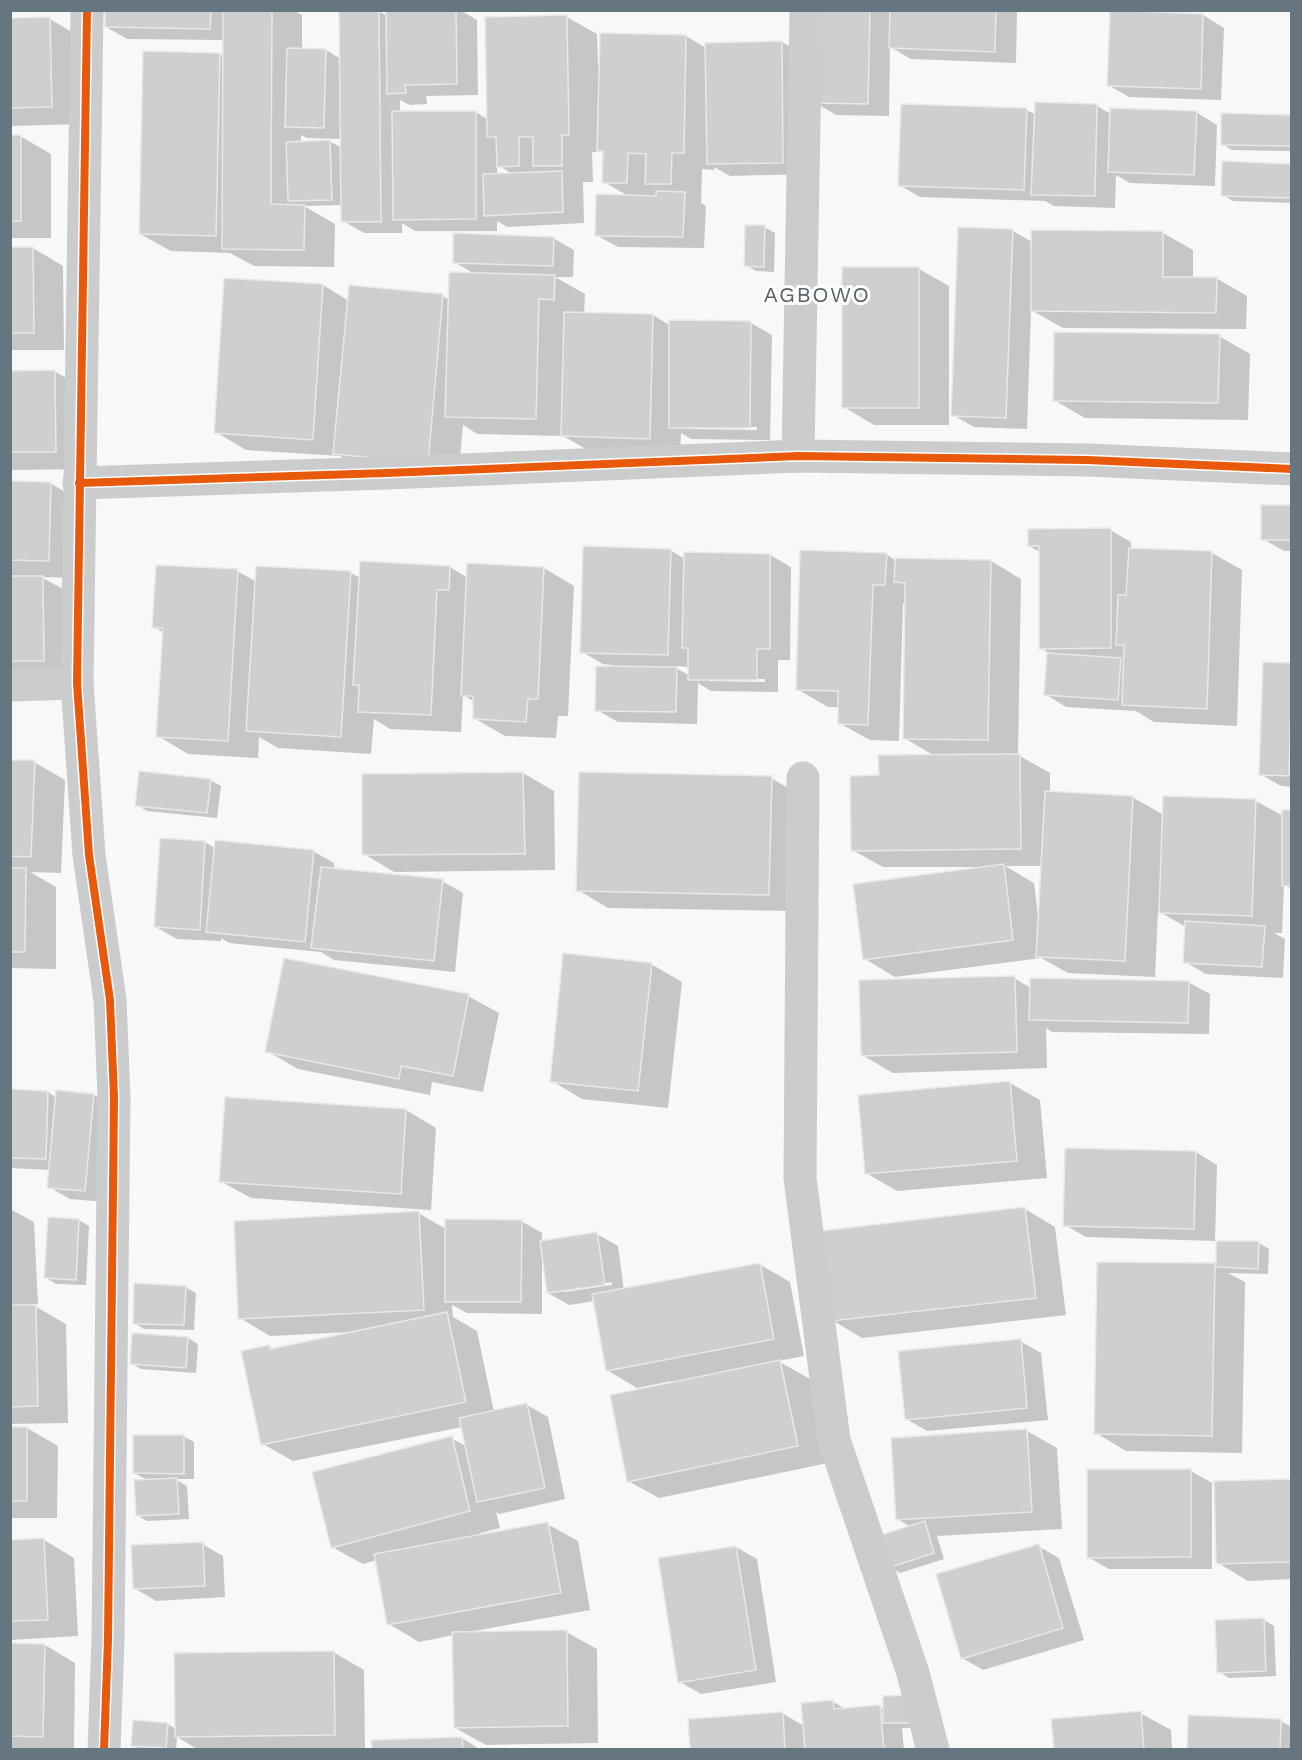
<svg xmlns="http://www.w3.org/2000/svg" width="1302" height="1760" viewBox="0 0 1302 1760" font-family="'Work Sans',sans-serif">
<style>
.shadow{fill:#0003;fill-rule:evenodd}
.building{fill:#cdcfd0;stroke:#e8e8e8;stroke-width:1.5}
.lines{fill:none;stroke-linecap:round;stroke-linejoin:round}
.minor{stroke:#cbcccd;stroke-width:33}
.cycleway-casing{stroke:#fff;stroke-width:11}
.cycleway{stroke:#e8590c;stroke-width:8}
.labels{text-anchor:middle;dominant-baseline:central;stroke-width:6;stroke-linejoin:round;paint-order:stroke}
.neighbourhood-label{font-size:22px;letter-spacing:1.5px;fill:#58646b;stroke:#fff}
</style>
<rect width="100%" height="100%" fill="#f8f8f8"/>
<g class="shadow">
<path d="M107,10H294L302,15V50H326L341,59L378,11L388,16V10H460L477,20L478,95L426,96L427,104L410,105L400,100V113L476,112L488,120L567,17L597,34L598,66L686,36L706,48L782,42L803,54L804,174L730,176L714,167V170L702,169L701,203L706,206L704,248L618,247L596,235L630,197L604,182V153L599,150V152H592L593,182H583L584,223L507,227L497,221V231H415L402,223V233H364L343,221V205L304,206L335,224L334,267L254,266L230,253L171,251L140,234L220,54L225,57V40L127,39L106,27ZM301,135L307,138L342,139V148L329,141L301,142ZM497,165L506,170L513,174L497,175Z"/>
<polygon points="816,10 1017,10 1016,63 911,59 890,47 889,116 836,115 814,102"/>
<polygon points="1203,15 1224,28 1221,100 1129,97 1108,85"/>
<polygon points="50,19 80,37 83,124 10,126 10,20"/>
<polygon points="1097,106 1111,114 1196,112 1217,125 1215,186 1130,183 1116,175 1115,208 1054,206 1045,201 920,197 899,185 1027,110 1036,115"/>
<polygon points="1292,117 1292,151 1232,150 1222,144"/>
<polygon points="10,136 20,136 51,154 51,238 10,238"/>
<polygon points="1292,165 1292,203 1233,201 1223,195"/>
<polygon points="764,227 775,233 774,272 756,271 746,265"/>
<polygon points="1013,231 1032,242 1163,233 1193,250 1193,278 1216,278 1247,296 1246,329 1063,328 1031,310 1027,429 974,427 953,415"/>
<path d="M553,238L574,250L573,277H555L585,294L584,314L653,315L671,326L751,323L772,335L770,440L691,439L681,433L680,455L593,453L563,436L477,434L463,425L458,480L365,471L340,456L246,450L216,432L323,285L349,301L442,296L450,300L475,274L454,262ZM689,426L757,427V430L689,429Z"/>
<polygon points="33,248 63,266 64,350 10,350 10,249"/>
<polygon points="919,269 949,286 949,425 874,425 844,407"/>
<polygon points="1219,336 1250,354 1248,420 1085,418 1054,400"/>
<polygon points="54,371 85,389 86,469 10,470 10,372"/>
<polygon points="10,482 50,483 81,501 79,578 41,577 74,595 74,678 10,678"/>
<polygon points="1292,507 1292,551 1284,551 1263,539"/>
<polygon points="1110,530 1131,542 1131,550 1212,553 1242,570 1237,726 1154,722 1136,711 1066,707 1045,694 1049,653 1041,648 1040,552 1029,546"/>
<path d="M670,550L685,559V554L770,555L791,567L790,660H778V692L711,691L698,683L697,724L618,722L597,710L612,665L603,664L582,652ZM673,666L690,667V676ZM709,678L765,679V682L709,681Z"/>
<path d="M886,554L895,560L991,561L1021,579L1018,755L1050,773V793L1132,797L1164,815L1256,801L1283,816L1292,811V889L1284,885L1282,933H1274L1285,939L1283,978L1206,974L1185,962L1186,927L1158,911L1155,977L1068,973L1041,958L895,977L865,959L980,869V867H883L852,850L880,777L935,756L904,738L906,603H903L899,741L870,740L839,723V707H828L797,689ZM1005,866H1042L1040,916H1038L1034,883Z"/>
<polygon points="469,565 544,568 574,586 568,716 558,716 556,738 505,736 474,718 475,702 463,695 461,732 390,729 374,719 371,754 278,748 259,737 258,758 188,754 158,736 164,633 154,627 237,571 257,582 351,573 360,578 450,567 468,578"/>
<polygon points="1292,665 1292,787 1281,786 1260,774"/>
<polygon points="10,761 34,762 65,780 61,873 30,872 56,887 56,969 10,968"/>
<polygon points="523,773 554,791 555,870 394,872 364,854 363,775"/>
<polygon points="771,778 802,796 799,911 608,908 578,890"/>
<polygon points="210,780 221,786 217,818 147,811 137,805"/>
<polygon points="161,839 205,842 216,849 313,851 334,863 334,870 442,881 463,893 455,972 334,960 321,952 229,943 221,938 221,941 177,939 156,927"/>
<polygon points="651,964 682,982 668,1108 582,1099 552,1081"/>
<polygon points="1014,978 1031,988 1188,982 1210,994 1209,1034 1052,1032 1046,1028 1047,1068 893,1073 862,1055"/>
<polygon points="10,991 12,992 10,1021"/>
<polygon points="468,996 499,1013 483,1092 432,1082 430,1095 298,1069 267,1051"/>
<polygon points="1010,1083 1040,1100 1047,1178 897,1191 866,1173"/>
<polygon points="10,1091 48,1092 57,1098 94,1095 115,1107 106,1202 70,1199 49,1187 50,1170 10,1168"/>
<polygon points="406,1110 436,1128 431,1210 251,1198 220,1181"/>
<polygon points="1196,1152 1217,1165 1215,1241 1086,1237 1065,1225"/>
<polygon points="10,1209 34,1222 38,1304 31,1304 66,1324 68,1423 10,1424"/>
<polygon points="1025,1209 1055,1227 1066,1315 862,1338 832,1320"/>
<path d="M418,1213L446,1229L521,1221L542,1233V1242L597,1234L618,1246L624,1290L759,1264L790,1282L804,1356L778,1361L810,1379L828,1463L659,1498L628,1481L672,1384L671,1381L637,1388L607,1370L595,1301L569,1305L548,1293L544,1263H542V1314L467,1313L452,1305L453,1317L477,1331L494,1412L527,1405L548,1417L565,1499L499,1514L496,1512L500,1528L480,1533L481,1536L547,1524L578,1541L590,1610L474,1631V1633L566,1632L597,1649L598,1743L486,1745L455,1728L454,1635L419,1642L389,1624L377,1560L363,1564L332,1547L451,1438L466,1446L462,1427L293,1461L263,1444L269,1346L275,1350L351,1334V1332L270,1336L240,1318ZM612,1282V1285L565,1292V1289Z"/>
<polygon points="49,1219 79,1220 89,1226 86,1285 56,1284 46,1278"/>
<polygon points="1259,1243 1269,1249 1268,1274 1228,1273 1245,1282 1242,1453 1126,1451 1096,1433 1214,1265 1218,1267"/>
<polygon points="185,1287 196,1293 194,1330 144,1329 134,1323"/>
<polygon points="188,1338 198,1344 196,1373 141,1369 131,1363"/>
<polygon points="1020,1341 1041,1353 1048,1420 927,1431 906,1419"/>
<polygon points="10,1428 27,1428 58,1446 57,1518 10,1518"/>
<polygon points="1027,1431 1057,1448 1062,1529 937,1536 944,1559 900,1573 890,1567 911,1527 897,1519"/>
<polygon points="183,1436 194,1442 194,1479 175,1479 187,1486 189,1519 147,1521 137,1515 149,1481 134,1473"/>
<polygon points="1191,1471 1212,1483 1212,1569 1109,1569 1088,1557"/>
<polygon points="1292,1481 1292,1579 1248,1581 1218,1563"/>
<polygon points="44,1540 74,1558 78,1636 10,1640 10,1542"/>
<polygon points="202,1544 223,1556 225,1597 156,1601 134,1588"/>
<polygon points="1038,1546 1059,1558 1084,1640 983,1670 962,1658"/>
<polygon points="736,1547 757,1559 776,1682 701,1694 680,1682"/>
<polygon points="1264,1620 1274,1626 1276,1676 1229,1678 1219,1672"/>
<polygon points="10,1644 45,1645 75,1663 74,1750 10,1750"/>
<polygon points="333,1652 364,1670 365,1750 199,1750 177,1737 176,1750 141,1750 132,1745 168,1724 176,1729"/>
<polygon points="832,1701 847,1710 880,1707 924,1728 902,1728 904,1750 691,1750 782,1713 804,1726"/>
<polygon points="1140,1713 1171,1730 1172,1750 1055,1750"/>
<polygon points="1280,1721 1292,1727 1292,1750 1189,1750"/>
<polygon points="462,1738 481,1750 373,1750"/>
</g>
<g class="building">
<polygon points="105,10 211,10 210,29 105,27"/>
<polygon points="223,10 272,10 271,204 305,205 304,250 222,249"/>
<polygon points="339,10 379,10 381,222 341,222"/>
<polygon points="386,10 456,10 457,84 405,85 406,93 387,94"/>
<polygon points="815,10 870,10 868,104 813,103"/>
<polygon points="890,10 996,10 995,52 889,48"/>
<polygon points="1110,10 1203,14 1201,89 1107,86"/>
<polygon points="567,15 569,135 562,135 562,166 533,166 533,137 519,137 519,166 497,167 496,137 487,137 485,17"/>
<polygon points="50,17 52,107 10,108 10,18"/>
<polygon points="600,33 686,35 684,153 672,153 671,184 645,184 646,154 628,153 627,183 602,183 603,151 597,151"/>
<polygon points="782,41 783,163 707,164 705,43"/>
<polygon points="287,48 326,49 324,128 285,127"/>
<polygon points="143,51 220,53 216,236 139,234"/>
<polygon points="1035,102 1097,104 1095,196 1031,195"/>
<polygon points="901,104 1027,108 1024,190 898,186"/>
<polygon points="1110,108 1197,111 1194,175 1108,172"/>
<polygon points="392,111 476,111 476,219 393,220"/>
<polygon points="1221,113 1292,115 1292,146 1221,145"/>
<rect x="10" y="135" width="11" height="86"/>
<polygon points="330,140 332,200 288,201 286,142"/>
<polygon points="1222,161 1292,164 1292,198 1221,196"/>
<polygon points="562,171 563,212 484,216 483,174"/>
<polygon points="656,191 685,192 683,237 595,236 596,194 656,196"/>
<polygon points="745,225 765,225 764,267 744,266"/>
<polygon points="958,227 1013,229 1006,418 951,416"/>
<polygon points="1031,230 1163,231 1163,277 1217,277 1216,313 1031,311"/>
<polygon points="453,233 554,237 553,266 453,263"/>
<polygon points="10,247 33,247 34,333 10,333"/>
<rect x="842" y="267" width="77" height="141"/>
<polygon points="449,272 555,275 554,300 539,299 536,419 445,417"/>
<polygon points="224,278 323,284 313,440 214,433"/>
<polygon points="349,285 443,294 428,463 333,454"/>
<polygon points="564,312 653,314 650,439 561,436"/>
<polygon points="669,320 751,321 750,428 669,428"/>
<polygon points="1054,332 1220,334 1218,403 1053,401"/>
<polygon points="55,370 56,452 10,452 10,371"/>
<polygon points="10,481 51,482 49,561 10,560"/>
<rect x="1261" y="505" width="31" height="35"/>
<polygon points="1111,528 1111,648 1039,649 1039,546 1028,546 1028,529"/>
<polygon points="583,546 671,549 668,655 580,653"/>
<polygon points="1129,548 1212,551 1207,709 1122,705 1124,645 1116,645 1118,595 1126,595"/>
<polygon points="800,550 887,553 885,585 873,585 868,725 838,724 838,691 796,690"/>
<polygon points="684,552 770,554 770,649 757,649 757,680 688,680 688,648 682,648"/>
<polygon points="895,558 991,560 988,740 903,739 905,583 894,582"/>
<polygon points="360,561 450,566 449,590 437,590 431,715 358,712 359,685 353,685"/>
<polygon points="467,563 544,567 538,699 528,699 526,722 473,719 473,696 461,696"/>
<polygon points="156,565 238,569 228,741 156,737 163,628 152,628"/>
<polygon points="256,566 351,571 341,737 246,731"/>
<polygon points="10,576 43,576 44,661 10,661"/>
<polygon points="1047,653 1121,658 1118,700 1044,695"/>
<polygon points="1263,662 1292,663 1289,776 1259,775"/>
<polygon points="596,666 677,667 676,712 595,711"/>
<polygon points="1020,754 1021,849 851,851 850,776 879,775 878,755"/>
<polygon points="10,760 35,760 31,857 10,856"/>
<polygon points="139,771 211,779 207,813 135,806"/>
<polygon points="523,772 525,854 362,855 362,774"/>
<polygon points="579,772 772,776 769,895 576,891"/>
<polygon points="1045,791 1133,796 1125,961 1036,957"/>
<polygon points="1163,796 1256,799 1252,916 1159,913"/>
<rect x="1282" y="810" width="10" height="76"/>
<polygon points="160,838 205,841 200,930 154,927"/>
<polygon points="215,840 314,850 305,942 206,932"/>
<polygon points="1004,864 1013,940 863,960 853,884"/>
<polygon points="321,867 443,879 434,961 311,948"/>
<polygon points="10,868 26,868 25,952 10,952"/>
<polygon points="1185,921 1265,926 1262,967 1183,963"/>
<polygon points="563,953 652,963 638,1091 550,1082"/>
<polygon points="284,958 469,994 453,1076 401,1066 399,1079 265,1052"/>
<polygon points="1015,976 1017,1052 861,1056 859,980"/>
<polygon points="1030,978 1189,981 1188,1023 1029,1020"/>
<polygon points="1010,1081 1017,1161 865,1174 858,1095"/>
<polygon points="10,1089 48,1091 46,1159 10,1158"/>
<polygon points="56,1090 94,1094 85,1191 47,1188"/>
<polygon points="225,1097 406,1109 401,1194 219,1182"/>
<polygon points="1065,1148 1196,1151 1194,1229 1063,1226"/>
<polygon points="1025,1207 1036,1298 831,1321 821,1231"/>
<polygon points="419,1211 424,1310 238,1319 234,1221"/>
<polygon points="48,1217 79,1219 76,1280 44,1278"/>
<polygon points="445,1219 522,1220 521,1302 445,1302"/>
<polygon points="597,1232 605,1285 547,1293 540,1241"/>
<polygon points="1216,1241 1259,1241 1258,1269 1216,1267"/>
<polygon points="1097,1262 1215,1263 1212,1436 1094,1434"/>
<polygon points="760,1263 774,1339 606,1371 592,1294"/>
<polygon points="134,1283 186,1286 184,1325 133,1324"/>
<polygon points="10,1305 36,1305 38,1406 10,1407"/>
<polygon points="447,1312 466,1402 261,1445 241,1351 269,1345 270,1349"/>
<polygon points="132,1333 188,1337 186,1368 130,1364"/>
<polygon points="1021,1339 1027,1408 905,1420 898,1351"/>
<polygon points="780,1360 798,1446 627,1482 610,1395"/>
<polygon points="527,1403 545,1488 477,1502 459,1418"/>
<rect x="10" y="1427" width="17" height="74"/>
<polygon points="1027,1429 1032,1512 896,1520 891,1438"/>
<polygon points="133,1435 184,1435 184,1474 133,1473"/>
<polygon points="452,1436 470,1511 331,1548 312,1472"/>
<polygon points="1087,1469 1191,1469 1191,1557 1087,1558"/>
<polygon points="177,1478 179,1514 136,1516 134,1480"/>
<polygon points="1292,1479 1292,1562 1216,1564 1214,1481"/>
<polygon points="925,1521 934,1553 888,1568 878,1536"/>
<polygon points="548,1522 561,1593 387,1625 374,1554"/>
<polygon points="44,1538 48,1620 10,1621 10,1540"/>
<polygon points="203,1542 205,1586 133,1589 131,1545"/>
<polygon points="1039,1544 1063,1628 961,1659 936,1574"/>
<polygon points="736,1546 756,1670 678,1683 658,1558"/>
<polygon points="1291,1586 1292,1586 1292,1677 1290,1677"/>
<polygon points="1264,1618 1266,1671 1217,1673 1215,1620"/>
<polygon points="567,1630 568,1726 454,1728 452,1632"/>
<polygon points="10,1643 45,1644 43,1737 10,1736"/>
<polygon points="334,1651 335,1735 175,1737 174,1653"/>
<polygon points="913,1695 914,1723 883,1723 883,1696"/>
<polygon points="833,1700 834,1709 880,1705 884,1750 805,1750 801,1703"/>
<polygon points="1141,1711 1144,1750 1054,1750 1051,1719"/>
<polygon points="783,1712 785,1750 690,1750 688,1719"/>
<polygon points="1188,1715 1281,1719 1280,1750 1187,1750"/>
<polygon points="133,1720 168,1723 166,1748 131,1746"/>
<polygon points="462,1737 463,1750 372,1750 371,1740"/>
</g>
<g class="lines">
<g class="minor">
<polyline points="87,10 77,683 89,855 110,1000 114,1097 108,1639 104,1750"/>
<polyline points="798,456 806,10"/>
<polyline points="79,483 387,473 798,456 1087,460 1292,469"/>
<polyline points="10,685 77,683"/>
<polyline points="803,778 800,1178 834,1440 913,1673 933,1750"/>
</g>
<defs>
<g id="cycleway">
<polyline points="87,10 77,683 89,855 110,1000 114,1097 108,1639 104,1750"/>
<polyline points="79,483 387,473 798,456 1087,460 1292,469"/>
</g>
</defs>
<use href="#cycleway" class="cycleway-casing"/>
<use href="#cycleway" class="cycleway"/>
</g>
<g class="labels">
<g class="neighbourhood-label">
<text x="817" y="294">AGBOWO</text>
</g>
</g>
<rect width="1302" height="1760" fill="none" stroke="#667680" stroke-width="24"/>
</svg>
